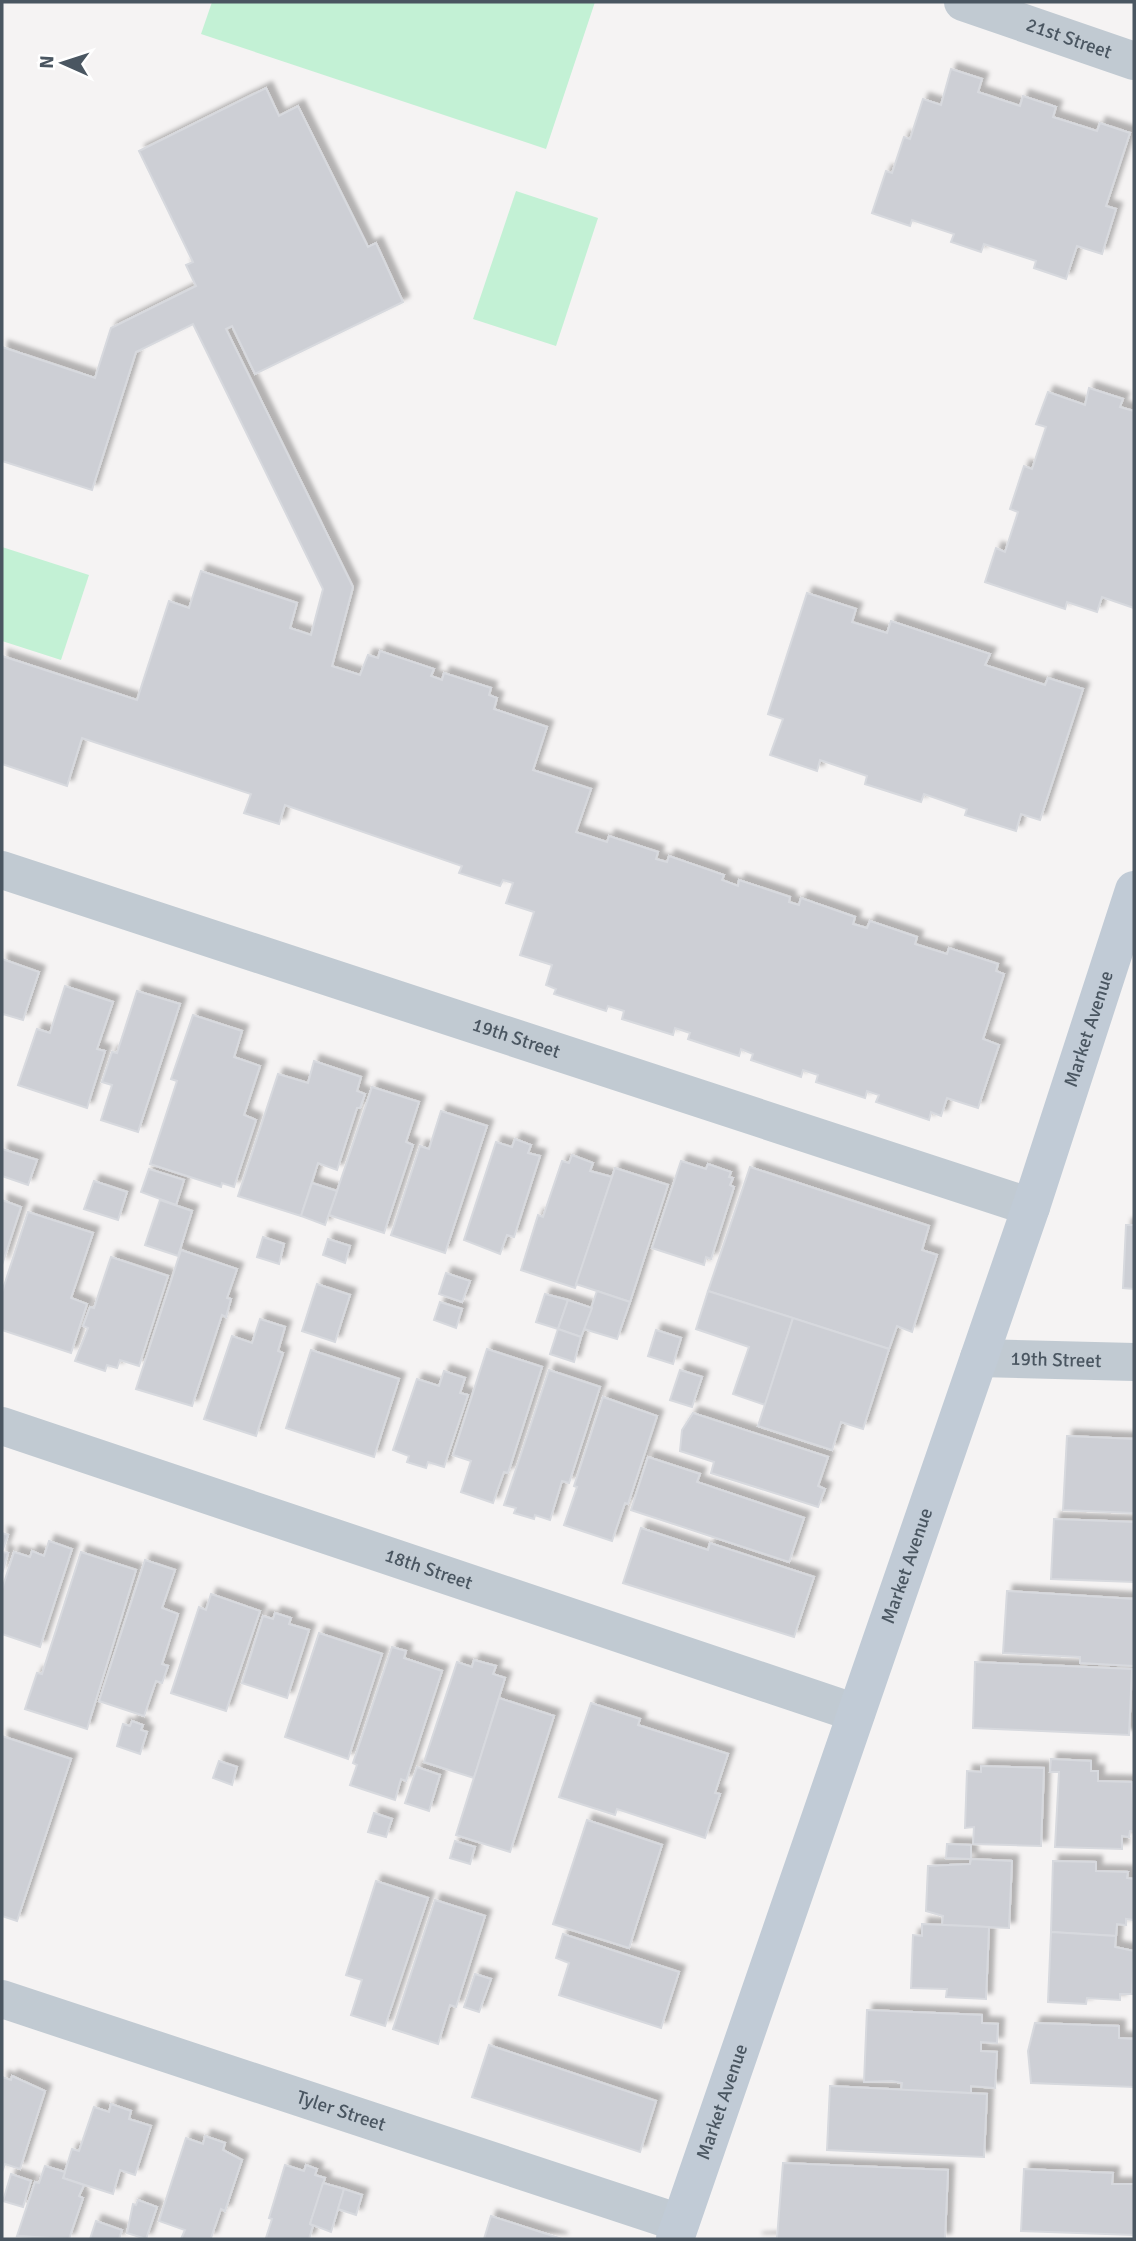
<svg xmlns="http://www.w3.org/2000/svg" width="1136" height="2241" viewBox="0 0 1136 2241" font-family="Signika,sans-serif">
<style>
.green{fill:#c3f1d5}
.building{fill:#cdcfd5;stroke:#d7d9de;stroke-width:2;filter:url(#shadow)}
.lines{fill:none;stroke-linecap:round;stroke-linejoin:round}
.street{stroke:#c1cad2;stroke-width:38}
.secondary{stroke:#c1cbd6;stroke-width:38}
.labels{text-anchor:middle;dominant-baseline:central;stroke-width:7;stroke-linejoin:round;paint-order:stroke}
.street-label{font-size:19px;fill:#4a5661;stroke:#fff}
</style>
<defs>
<filter id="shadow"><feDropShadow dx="6" dy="-6" stdDeviation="2" flood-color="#0004"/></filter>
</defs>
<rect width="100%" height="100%" fill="#f5f3f3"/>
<g class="green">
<polygon points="212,2 595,2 546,149 201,34"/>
<polygon points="516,191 598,218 556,346 473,319"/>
<polygon points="2,547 89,575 61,660 2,641"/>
</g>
<g class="building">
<polygon points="951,69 982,79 978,92 1020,106 1023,96 1056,107 1053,117 1097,131 1100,123 1130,133 1106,206 1116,209 1102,254 1077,246 1066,279 1034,268 1036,261 984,244 981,252 951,242 954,234 912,220 910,226 872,213 886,171 892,173 904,137 910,139 923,99 941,105"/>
<polygon points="266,88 279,116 298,106 368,247 376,243 403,302 255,374 232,326 226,329 353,587 332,666 360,675 368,655 378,658 380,651 434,669 431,676 442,680 444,673 491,688 489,695 497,698 494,709 547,727 533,770 591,789 576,832 607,842 609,836 658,852 656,859 667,862 669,856 724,875 722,880 738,886 739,880 790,897 789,902 799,905 801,898 855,917 853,924 867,928 870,921 917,937 915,944 947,954 949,948 998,964 996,971 1004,974 983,1039 999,1045 978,1108 947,1098 941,1116 931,1112 929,1120 876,1102 879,1095 867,1091 865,1098 816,1082 818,1075 803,1070 801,1077 751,1060 753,1054 741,1049 739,1056 688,1039 690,1033 675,1028 673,1035 622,1019 624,1011 608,1006 606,1011 554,994 556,989 546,985 552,965 520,955 534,912 506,903 513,883 503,880 500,886 459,873 462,866 285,805 279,824 244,813 251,794 82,738 67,786 2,764 2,656 137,700 169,601 189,608 201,571 297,603 290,628 311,635 323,589 193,324 136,352 92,490 2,461 2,347 95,378 111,328 196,286 186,265 193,262 139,151"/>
<polygon points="1089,388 1123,399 1120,407 1134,411 1134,608 1102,597 1097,612 1067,602 1065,609 985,582 996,548 1005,552 1018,512 1010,509 1024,466 1032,469 1046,427 1036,424 1048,392 1085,405"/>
<polygon points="807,593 856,609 852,622 887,633 891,621 990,654 985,665 1045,685 1048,678 1083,689 1040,820 1021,814 1016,831 965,815 967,809 924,794 921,802 865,784 867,776 820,760 817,771 770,755 783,719 768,714"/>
<polygon points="2,959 39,972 23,1020 3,1014 2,1017"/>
<polygon points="65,986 113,1002 97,1049 105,1051 87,1108 18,1085 37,1029 50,1033"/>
<polygon points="137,991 180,1004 138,1132 101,1120 112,1085 102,1082 112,1052 117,1053"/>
<polygon points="193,1015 242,1031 234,1057 260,1066 244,1115 256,1120 234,1187 222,1183 221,1187 150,1164 177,1081 171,1079"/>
<polygon points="314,1061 361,1077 357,1091 365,1094 360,1108 357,1108 337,1170 318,1163 301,1216 238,1196 278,1074 308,1083"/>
<polygon points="372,1087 419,1102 406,1142 413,1145 384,1233 329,1215"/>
<polygon points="441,1111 487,1126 445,1253 391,1235 420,1146 429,1149"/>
<polygon points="515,1139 531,1145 528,1153 540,1156 514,1237 507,1235 500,1254 464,1240 496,1142 512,1147"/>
<polygon points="2,1149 37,1160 28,1185 2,1176"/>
<polygon points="572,1155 593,1163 590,1171 612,1177 575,1288 521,1270 538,1215 543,1217 562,1161 569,1163"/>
<polygon points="681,1161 706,1169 708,1164 731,1172 729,1177 733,1178 730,1185 734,1187 711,1259 706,1257 704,1265 652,1248"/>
<polygon points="750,1167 929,1226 922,1250 937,1255 912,1332 897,1326 889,1349 708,1291"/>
<polygon points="615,1168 668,1185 630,1302 576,1284"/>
<polygon points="149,1169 184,1180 176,1205 141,1192"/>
<polygon points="94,1181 127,1192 118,1220 84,1209"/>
<polygon points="312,1183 337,1191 325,1225 301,1216"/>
<polygon points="2,1200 21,1207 2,1265"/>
<polygon points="160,1200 192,1211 178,1256 145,1245"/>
<polygon points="28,1212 93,1233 71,1298 87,1304 71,1353 2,1330 2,1292"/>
<polygon points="1126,1225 1134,1225 1134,1289 1123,1288"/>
<polygon points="263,1237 284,1244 279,1264 257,1257"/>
<polygon points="328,1239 350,1246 345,1263 323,1255"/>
<polygon points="181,1250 237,1269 227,1298 231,1299 226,1317 222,1315 192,1406 136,1389"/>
<polygon points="111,1257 168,1276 139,1366 120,1360 117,1368 107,1365 105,1371 75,1361 88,1328 83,1326 90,1307 94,1308"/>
<polygon points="446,1273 470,1281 462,1302 439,1294"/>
<polygon points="317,1284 350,1295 335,1342 302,1331"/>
<polygon points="597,1291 630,1302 617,1339 584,1329"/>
<polygon points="708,1291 793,1318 765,1405 733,1394 749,1347 696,1329"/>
<polygon points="545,1294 568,1300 558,1329 536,1322"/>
<polygon points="568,1300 592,1308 581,1337 558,1329"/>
<polygon points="440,1302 462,1309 456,1328 434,1320"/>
<polygon points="793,1318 889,1349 863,1429 841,1422 832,1450 758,1426"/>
<polygon points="260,1319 285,1327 278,1351 283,1353 256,1436 204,1419 232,1336 252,1343"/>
<polygon points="558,1329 581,1337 574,1362 550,1354"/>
<polygon points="656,1330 681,1338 673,1364 648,1356"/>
<polygon points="487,1349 542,1367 508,1473 504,1472 493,1503 461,1492 471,1461 453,1455"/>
<polygon points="311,1350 399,1379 374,1457 286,1428"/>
<polygon points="549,1370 600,1387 569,1483 562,1481 550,1520 535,1515 534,1519 514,1513 516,1508 504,1505"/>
<polygon points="680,1370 702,1377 692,1407 670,1400"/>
<polygon points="444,1371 465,1378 460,1393 468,1395 444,1467 428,1462 426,1468 407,1462 409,1456 393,1450 417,1379 439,1386"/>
<polygon points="603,1397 657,1416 628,1504 625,1503 612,1541 564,1525 577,1487 574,1486"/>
<polygon points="693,1413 828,1457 818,1486 825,1489 818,1507 711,1473 714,1462 680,1451 682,1430"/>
<polygon points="1067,1436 1134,1439 1134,1513 1063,1510"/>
<polygon points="648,1457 700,1474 697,1482 804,1518 789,1562 631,1510"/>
<polygon points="1054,1519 1134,1522 1134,1582 1051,1579"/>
<polygon points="641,1528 708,1550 710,1543 814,1577 794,1637 623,1583"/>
<polygon points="2,1533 8,1535 2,1552 8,1553 2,1574"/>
<polygon points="49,1541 72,1549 40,1647 2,1634 2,1589 14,1552 30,1557 32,1551 44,1556"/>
<polygon points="81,1552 136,1570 87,1729 25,1709 37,1673 42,1674"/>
<polygon points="145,1560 175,1570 162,1608 178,1614 162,1664 168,1666 162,1683 156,1681 144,1716 99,1701"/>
<polygon points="1007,1591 1134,1599 1134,1666 1080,1663 1080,1657 1003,1653"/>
<polygon points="211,1594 260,1611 226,1711 171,1693 199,1607 206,1610"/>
<polygon points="275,1613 291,1618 289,1624 309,1630 287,1698 242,1683 263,1616 273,1619"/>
<polygon points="319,1633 382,1654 348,1759 285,1737"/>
<polygon points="392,1647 406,1651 404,1658 442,1671 406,1781 401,1779 395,1800 350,1785 357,1765 353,1763"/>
<polygon points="474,1660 496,1666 493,1674 505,1678 474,1778 424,1762 457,1662 472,1667"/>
<polygon points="975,1662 1132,1669 1129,1735 973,1728"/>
<polygon points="499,1698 554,1716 510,1852 456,1835"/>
<polygon points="591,1703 640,1719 638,1725 728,1754 715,1793 720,1794 705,1838 617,1809 615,1815 559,1797"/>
<polygon points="132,1721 143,1725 141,1730 147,1732 140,1754 117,1746 123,1724 130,1726"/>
<polygon points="2,1736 71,1759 17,1921 2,1916"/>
<polygon points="1051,1759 1091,1761 1091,1771 1098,1771 1098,1781 1132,1782 1134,1831 1130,1831 1129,1837 1122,1836 1122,1849 1055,1847 1059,1772 1050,1772"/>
<polygon points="219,1761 237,1767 232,1785 213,1778"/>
<polygon points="981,1766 1044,1768 1041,1846 973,1844 974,1827 965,1828 967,1771 981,1772"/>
<polygon points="417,1767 440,1775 429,1811 405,1803"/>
<polygon points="374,1813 392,1819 386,1837 368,1832"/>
<polygon points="587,1820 662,1845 629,1948 553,1924"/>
<polygon points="455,1841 475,1847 470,1864 450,1858"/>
<polygon points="947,1844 971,1845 971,1859 946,1858"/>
<polygon points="971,1859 1012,1861 1009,1928 942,1925 943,1916 926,1911 928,1866 970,1864"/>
<polygon points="1053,1861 1096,1862 1096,1871 1128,1872 1127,1878 1134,1879 1134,1920 1126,1919 1126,1925 1117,1924 1116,1936 1051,1932"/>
<polygon points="376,1881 428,1898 385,2026 351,2015 362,1980 346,1975"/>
<polygon points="435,1900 485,1916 456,2007 450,2005 438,2044 393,2029"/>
<polygon points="922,1924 989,1927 986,1999 946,1997 947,1989 911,1988 913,1935 922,1936"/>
<polygon points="1051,1932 1116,1936 1115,1947 1134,1951 1132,1994 1120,1994 1120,2000 1087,1998 1086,2004 1048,2002"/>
<polygon points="563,1934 679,1972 661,2028 559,1995 569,1963 556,1958"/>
<polygon points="475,1974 491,1979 479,2012 464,2007"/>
<polygon points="867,2010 982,2015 982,2023 998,2024 997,2043 981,2042 981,2051 997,2052 995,2088 971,2086 971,2093 901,2090 902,2083 892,2081 864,2082"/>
<polygon points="1035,2023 1119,2026 1119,2038 1134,2039 1134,2087 1031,2083 1028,2051"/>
<polygon points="489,2045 656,2101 640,2152 472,2097"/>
<polygon points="12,2076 45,2091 20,2169 5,2164 2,2172 2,2077 11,2080"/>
<polygon points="830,2086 987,2094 984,2157 827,2150"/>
<polygon points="111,2104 131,2111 129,2119 151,2126 135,2175 120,2170 113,2194 63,2178 72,2149 79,2151 94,2107 109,2112"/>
<polygon points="205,2136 225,2143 223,2150 242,2160 225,2211 221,2209 211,2238 181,2239 185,2230 159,2221 186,2138 203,2144"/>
<polygon points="783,2163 948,2170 945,2239 756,2239 777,2238"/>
<polygon points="285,2165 304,2171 306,2165 317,2169 315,2175 325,2178 310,2224 313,2226 309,2239 266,2238 272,2219 269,2218"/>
<polygon points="45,2166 65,2172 63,2178 84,2185 79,2196 83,2198 69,2239 17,2236 35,2182 39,2183"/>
<polygon points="1024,2169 1113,2173 1112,2184 1134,2184 1134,2235 1021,2231"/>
<polygon points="11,2174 31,2181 23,2207 3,2201"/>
<polygon points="323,2183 344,2189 331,2232 310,2224"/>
<polygon points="344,2189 362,2195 356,2215 338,2209"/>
<polygon points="138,2200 157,2207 146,2239 127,2233 133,2204 136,2205"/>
<polygon points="491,2216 562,2239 484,2239"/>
<polygon points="96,2221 122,2230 119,2239 90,2239"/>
</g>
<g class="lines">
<g class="street">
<path id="s1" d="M963,2L1134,61"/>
<path id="s2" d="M2,870L1031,1207"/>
<path id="s3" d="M979,1358L1134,1362"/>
<path id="s4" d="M2,1426L856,1713"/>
<path id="s5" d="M2,1999L680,2223"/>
</g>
<path class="secondary" id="s6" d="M675,2239L1031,1207L1134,890"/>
</g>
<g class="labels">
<g class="street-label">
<text stroke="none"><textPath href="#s1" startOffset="112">21st Street</textPath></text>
<text stroke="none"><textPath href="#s6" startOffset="1279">Market Avenue</textPath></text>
<text stroke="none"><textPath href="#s2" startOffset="541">19th Street</textPath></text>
<text stroke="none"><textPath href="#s3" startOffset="77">19th Street</textPath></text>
<text stroke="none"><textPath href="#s6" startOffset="712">Market Avenue</textPath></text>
<text stroke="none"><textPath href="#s4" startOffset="450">18th Street</textPath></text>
<text stroke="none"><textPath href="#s6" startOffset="145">Market Avenue</textPath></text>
<text stroke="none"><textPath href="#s5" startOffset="357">Tyler Street</textPath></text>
</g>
</g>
<rect width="1136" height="2241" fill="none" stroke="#4a5661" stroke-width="7"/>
<g transform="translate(63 63) rotate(273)" stroke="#ffffff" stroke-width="5" paint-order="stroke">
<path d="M0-5L12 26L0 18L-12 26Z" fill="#4a5661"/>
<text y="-10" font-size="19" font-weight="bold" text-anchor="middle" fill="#4a5661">N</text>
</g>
</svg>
